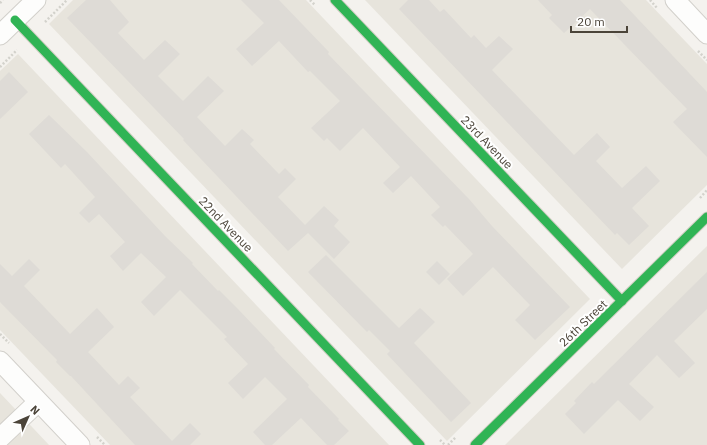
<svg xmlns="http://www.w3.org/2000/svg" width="707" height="445" viewBox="0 0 707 445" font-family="'IBM Plex Sans',sans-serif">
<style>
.residential{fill:#e7e4dc}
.building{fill:#dedbd6}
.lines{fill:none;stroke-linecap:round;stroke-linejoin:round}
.street-casing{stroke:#d2d0cb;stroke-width:21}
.fast-casing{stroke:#d3cfc5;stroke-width:11}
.path{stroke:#d3d2cc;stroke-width:2.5;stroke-dasharray:2 2;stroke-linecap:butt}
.street{stroke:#fdfdfc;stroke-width:19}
.fast{stroke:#30b455;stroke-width:9}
.labels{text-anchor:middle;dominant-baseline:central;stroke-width:4;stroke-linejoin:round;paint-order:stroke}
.street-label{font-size:12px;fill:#4b4439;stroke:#fff}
</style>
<rect width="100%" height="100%" fill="#f4f2ee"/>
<g class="residential">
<polygon points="73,0 306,0 590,299 447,441 49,24"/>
<polygon points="365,0 646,0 707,64 707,185 622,269"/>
<polygon points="18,54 389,445 110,445 0,330 0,71"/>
<polygon points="707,246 707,445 505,445"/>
<polygon points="0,393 49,445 0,445"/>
</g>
<g class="building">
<polygon points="86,0 110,0 129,22 118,33 144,60 165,40 180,54 158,76 183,101 208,76 224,91 197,117 225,146 242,129 254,140 250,144 279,174 285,168 296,179 278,197 305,225 324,206 339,220 334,226 350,242 334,259 308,233 288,251 183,140 184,139 67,18"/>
<polygon points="241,0 279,0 329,52 328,54 469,199 492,226 570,307 535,340 515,320 530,305 493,267 463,296 447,279 473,254 445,225 443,227 431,215 440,207 411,176 393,193 383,183 400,167 363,128 340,151 327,138 324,141 311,128 340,101 310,71 308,72 279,41 252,66 236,49 264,23"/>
<polygon points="408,0 429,0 440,12 444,9 471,38 474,35 486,48 499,36 513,49 492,70 574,155 597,133 610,147 596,161 622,188 646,166 660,181 632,208 649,226 629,245 617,233 615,235 399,9"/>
<polygon points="538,0 620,0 707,92 707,157 673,122 687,109 590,9 564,33 549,18 552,15"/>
<polygon points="9,72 28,92 0,119 0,81"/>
<polygon points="49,115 87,152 165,236 193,263 192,264 218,291 219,290 238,309 275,348 274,349 309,385 308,387 339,419 338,420 349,431 334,445 327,445 301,418 272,445 265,445 253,432 287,399 265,377 243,399 228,383 248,364 224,339 227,337 180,290 154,316 141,302 166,277 141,253 123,271 110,256 125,242 99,214 89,223 79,213 95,197 65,164 61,168 29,134"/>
<polygon points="326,255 399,328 420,308 435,322 414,343 471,403 451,422 387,354 390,351 369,330 367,332 308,272"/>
<polygon points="29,259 40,270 24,286 70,334 97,308 114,327 88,352 119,385 128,376 140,388 130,397 172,441 190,423 201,434 190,445 135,445 71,376 70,376 56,362 57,360 0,302 0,264 12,276"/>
<polygon points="437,261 450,274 439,285 426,272"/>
<polygon points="707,272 707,309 674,341 695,363 679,378 657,355 629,384 654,407 640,421 618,400 584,434 565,414 576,403 574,401 592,382 594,384"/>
</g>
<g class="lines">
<defs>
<g id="street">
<polyline points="675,0 707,34"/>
<polyline points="0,35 36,0"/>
<polyline points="0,361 80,445"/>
<polyline points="0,438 38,402"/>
</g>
<g id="fast">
<polyline points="335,0 622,301"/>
<polyline points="15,20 420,445"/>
<polyline points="475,445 707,217"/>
</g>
</defs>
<use href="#street" class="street-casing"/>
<use href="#fast" class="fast-casing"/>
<g class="path">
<polyline points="310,0 315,5"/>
<polyline points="650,0 657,8"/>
<polyline points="0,3 3,0"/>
<polyline points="45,22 67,0"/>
<polyline points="698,51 707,60"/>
<polyline points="0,67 17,50"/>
<polyline points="700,198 707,190"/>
<polyline points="0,334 9,343"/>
<polyline points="97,437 105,445"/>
<polyline points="440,440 445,445"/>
<polyline points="448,445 456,437"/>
</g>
<use href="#street" class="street"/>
<use href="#fast" class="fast"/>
</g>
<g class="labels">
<g class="street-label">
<text transform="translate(487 142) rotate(46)">23rd Avenue</text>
<text transform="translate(226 224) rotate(46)">22nd Avenue</text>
<text transform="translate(583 323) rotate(-44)">26th Street</text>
</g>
</g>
<g transform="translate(28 417) rotate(45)" stroke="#ffffff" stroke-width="3" paint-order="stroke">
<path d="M0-3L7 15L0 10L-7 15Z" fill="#4b4439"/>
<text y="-6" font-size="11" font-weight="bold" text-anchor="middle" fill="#4b4439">N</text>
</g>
<path d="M571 26v6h56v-6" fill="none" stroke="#4b4439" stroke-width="2"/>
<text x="577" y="26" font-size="12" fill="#4b4439" stroke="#ffffff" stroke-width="3" paint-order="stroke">20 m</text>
</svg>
